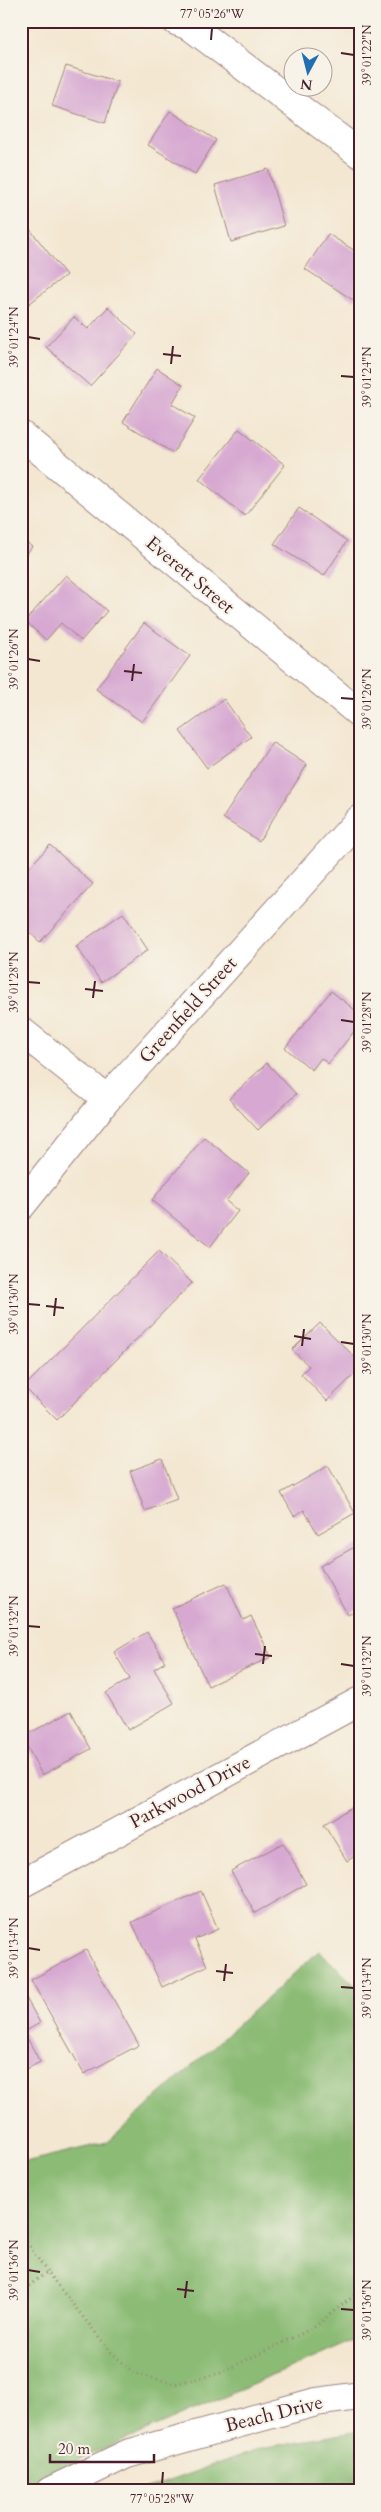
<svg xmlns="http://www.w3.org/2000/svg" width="381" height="2512" viewBox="0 0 381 2512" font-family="Cardo,serif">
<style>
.forest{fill:#8bbb74;stroke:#6a6d50}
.building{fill:#d7a9d2}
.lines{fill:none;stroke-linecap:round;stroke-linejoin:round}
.minor-casing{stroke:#9e837e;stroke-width:30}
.tertiary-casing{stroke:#9e837e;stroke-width:30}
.path{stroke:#9e837e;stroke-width:3;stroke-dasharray:1 4;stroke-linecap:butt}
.minor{stroke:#fff;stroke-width:28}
.tertiary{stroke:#fff;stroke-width:28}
.ticks{fill:none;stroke:#4a1f2b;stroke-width:2}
.labels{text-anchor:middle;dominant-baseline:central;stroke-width:4;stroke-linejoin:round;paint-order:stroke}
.street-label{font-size:19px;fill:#4a1f2b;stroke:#f7f3e8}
.neatline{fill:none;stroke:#4a1f2b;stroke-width:2}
.ticks-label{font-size:12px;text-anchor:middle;fill:#4a1f2b}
</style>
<rect width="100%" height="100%" fill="#f7f3e8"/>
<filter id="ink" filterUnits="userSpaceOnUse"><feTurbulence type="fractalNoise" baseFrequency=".02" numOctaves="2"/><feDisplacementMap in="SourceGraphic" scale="10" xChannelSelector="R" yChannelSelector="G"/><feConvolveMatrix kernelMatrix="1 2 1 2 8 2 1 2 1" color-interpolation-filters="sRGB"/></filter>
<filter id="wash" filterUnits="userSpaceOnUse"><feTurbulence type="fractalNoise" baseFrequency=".0096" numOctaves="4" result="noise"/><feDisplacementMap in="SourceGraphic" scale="20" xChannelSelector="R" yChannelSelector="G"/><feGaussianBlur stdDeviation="1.12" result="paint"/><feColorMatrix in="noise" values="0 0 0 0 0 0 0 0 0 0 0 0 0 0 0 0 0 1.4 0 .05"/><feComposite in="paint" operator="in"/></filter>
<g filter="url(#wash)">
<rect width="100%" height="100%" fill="#f3e7d1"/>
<g class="forest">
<polygon points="319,1951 360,1990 360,2338 21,2485 21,2163 108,2142"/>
<polygon points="360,2431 360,2491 141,2491 261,2448"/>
</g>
<g id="blocks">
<g class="building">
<polygon points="66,66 118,82 105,123 52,106"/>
<polygon points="170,111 216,140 195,174 148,145"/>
<polygon points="268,169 284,226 231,242 215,185"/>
<polygon points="21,218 66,275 21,310"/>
<polygon points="328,234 360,254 360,291 353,300 305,269"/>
<polygon points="108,307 137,334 90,386 46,347 74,317 88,329"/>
<polygon points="157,368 183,385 172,404 195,418 173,453 123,422"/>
<polygon points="239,429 285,465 245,516 199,479"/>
<polygon points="299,508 347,541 324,576 274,544"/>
<polygon points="21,538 32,547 21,561"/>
<polygon points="66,575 107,611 81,641 61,623 46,640 25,621"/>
<polygon points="144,623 190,656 142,722 96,689"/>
<polygon points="224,699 251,737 207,768 180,731"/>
<polygon points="272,742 307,765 259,841 223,818"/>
<polygon points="50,845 93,884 40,942 21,925 21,876"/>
<polygon points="123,913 148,950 101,982 76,946"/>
<polygon points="331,991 360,1014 360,1024 328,1064 321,1058 312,1070 285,1048"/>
<polygon points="267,1063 296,1094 258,1130 229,1099"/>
<polygon points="204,1137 249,1173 226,1201 238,1211 210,1247 152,1200"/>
<polygon points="159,1251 192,1283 57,1420 24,1387"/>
<polygon points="320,1323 360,1362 360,1369 327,1401 301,1374 309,1366 292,1350"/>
<polygon points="162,1459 177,1499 145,1511 130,1471"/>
<polygon points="328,1466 355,1513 318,1534 304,1510 294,1516 281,1493"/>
<polygon points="360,1544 360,1608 348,1615 320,1566"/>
<polygon points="226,1583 243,1620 251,1616 271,1657 208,1686 172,1608"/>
<polygon points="147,1632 165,1662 154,1669 174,1703 128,1730 106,1693 130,1679 114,1652"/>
<polygon points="71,1711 91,1749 42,1775 22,1737"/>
<polygon points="360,1802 360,1853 347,1861 324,1824"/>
<polygon points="283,1843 306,1884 255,1913 231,1871"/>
<polygon points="201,1891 218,1929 195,1939 207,1966 162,1987 132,1922"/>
<polygon points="86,1950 139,2045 84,2074 31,1980"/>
<polygon points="21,1989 40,2023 24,2032 40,2062 21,2072"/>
</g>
</g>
</g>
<g filter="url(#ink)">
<use href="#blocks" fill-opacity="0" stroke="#9e837e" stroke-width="1"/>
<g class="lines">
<defs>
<g id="minor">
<polyline points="176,21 190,26 360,154"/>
<polyline points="21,435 360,714"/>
<polyline points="21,1031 107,1099"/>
<polyline points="21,1206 107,1099 360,819"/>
<polyline points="21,1884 360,1701"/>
</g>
<polyline id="tertiary" points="50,2491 127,2454 316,2402 360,2396"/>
</defs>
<use href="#minor" class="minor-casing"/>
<use href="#tertiary" class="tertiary-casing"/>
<g class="path">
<polyline points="21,2234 47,2272"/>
<polyline points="21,2292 47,2272 111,2352 134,2373 175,2384 220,2373 313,2328 360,2291"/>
</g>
<use href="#minor" class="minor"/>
<use href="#tertiary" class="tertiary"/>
</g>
</g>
<path class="ticks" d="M211,40L212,28M341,53L354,55M28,337L40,339M163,354L181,356M171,364L173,346M341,376L354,377M28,659L40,661M124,671L142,673M132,681L134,664M341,698L354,699M28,982L40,983M85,989L103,991M93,998L95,981M341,1020L354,1022M28,1304L40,1305M46,1306L64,1308M54,1316L56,1298M294,1336L311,1339M341,1342L354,1344M302,1346L304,1329M28,1626L40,1627M255,1654L272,1656M263,1664L265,1646M341,1664L354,1666M28,1948L40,1950M216,1971L233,1973M224,1981L226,1964M341,1987L354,1988M28,2270L40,2272M177,2289L194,2291M185,2298L187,2281M341,2309L354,2310M162,2484L163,2472"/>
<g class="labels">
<g class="street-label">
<text transform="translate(190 575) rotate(40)">Everett Street</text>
<text transform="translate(188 1010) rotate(-48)">Greenfield Street</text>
<text transform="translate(190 1792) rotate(-28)">Parkwood Drive</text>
<text transform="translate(274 2414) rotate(-14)">Beach Drive</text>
</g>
</g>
<rect width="381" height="2512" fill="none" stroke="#f7f3e8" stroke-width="55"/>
<g transform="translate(308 72) rotate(187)"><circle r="24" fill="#f7f3e8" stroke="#b29e9c"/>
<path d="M0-4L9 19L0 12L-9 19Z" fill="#1f6fb2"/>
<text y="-8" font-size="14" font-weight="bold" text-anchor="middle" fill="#4a1f2b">N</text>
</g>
<path d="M50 2454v8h104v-8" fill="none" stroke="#4a1f2b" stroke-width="2.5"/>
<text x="58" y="2454" font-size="15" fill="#4a1f2b" stroke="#f7f3e8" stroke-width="4" paint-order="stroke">20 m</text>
<rect x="28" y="28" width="326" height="2456" class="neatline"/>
<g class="ticks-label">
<text x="212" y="18">77°05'26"W</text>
<text transform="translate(367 55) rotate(-90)" y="4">39°01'22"N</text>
<text transform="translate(14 337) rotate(-90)" y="4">39°01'24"N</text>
<text transform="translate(367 377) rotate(-90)" y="4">39°01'24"N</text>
<text transform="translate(14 659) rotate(-90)" y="4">39°01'26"N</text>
<text transform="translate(367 699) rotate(-90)" y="4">39°01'26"N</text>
<text transform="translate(14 982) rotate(-90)" y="4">39°01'28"N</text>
<text transform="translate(367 1022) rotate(-90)" y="4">39°01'28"N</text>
<text transform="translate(14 1304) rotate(-90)" y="4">39°01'30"N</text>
<text transform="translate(367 1344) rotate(-90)" y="4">39°01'30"N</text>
<text transform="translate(14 1626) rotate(-90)" y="4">39°01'32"N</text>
<text transform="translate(367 1666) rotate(-90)" y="4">39°01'32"N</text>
<text transform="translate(14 1948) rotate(-90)" y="4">39°01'34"N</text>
<text transform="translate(367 1988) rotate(-90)" y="4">39°01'34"N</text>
<text transform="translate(14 2270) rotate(-90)" y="4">39°01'36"N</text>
<text transform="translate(367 2310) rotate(-90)" y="4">39°01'36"N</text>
<text x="162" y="2503">77°05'28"W</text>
</g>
</svg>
